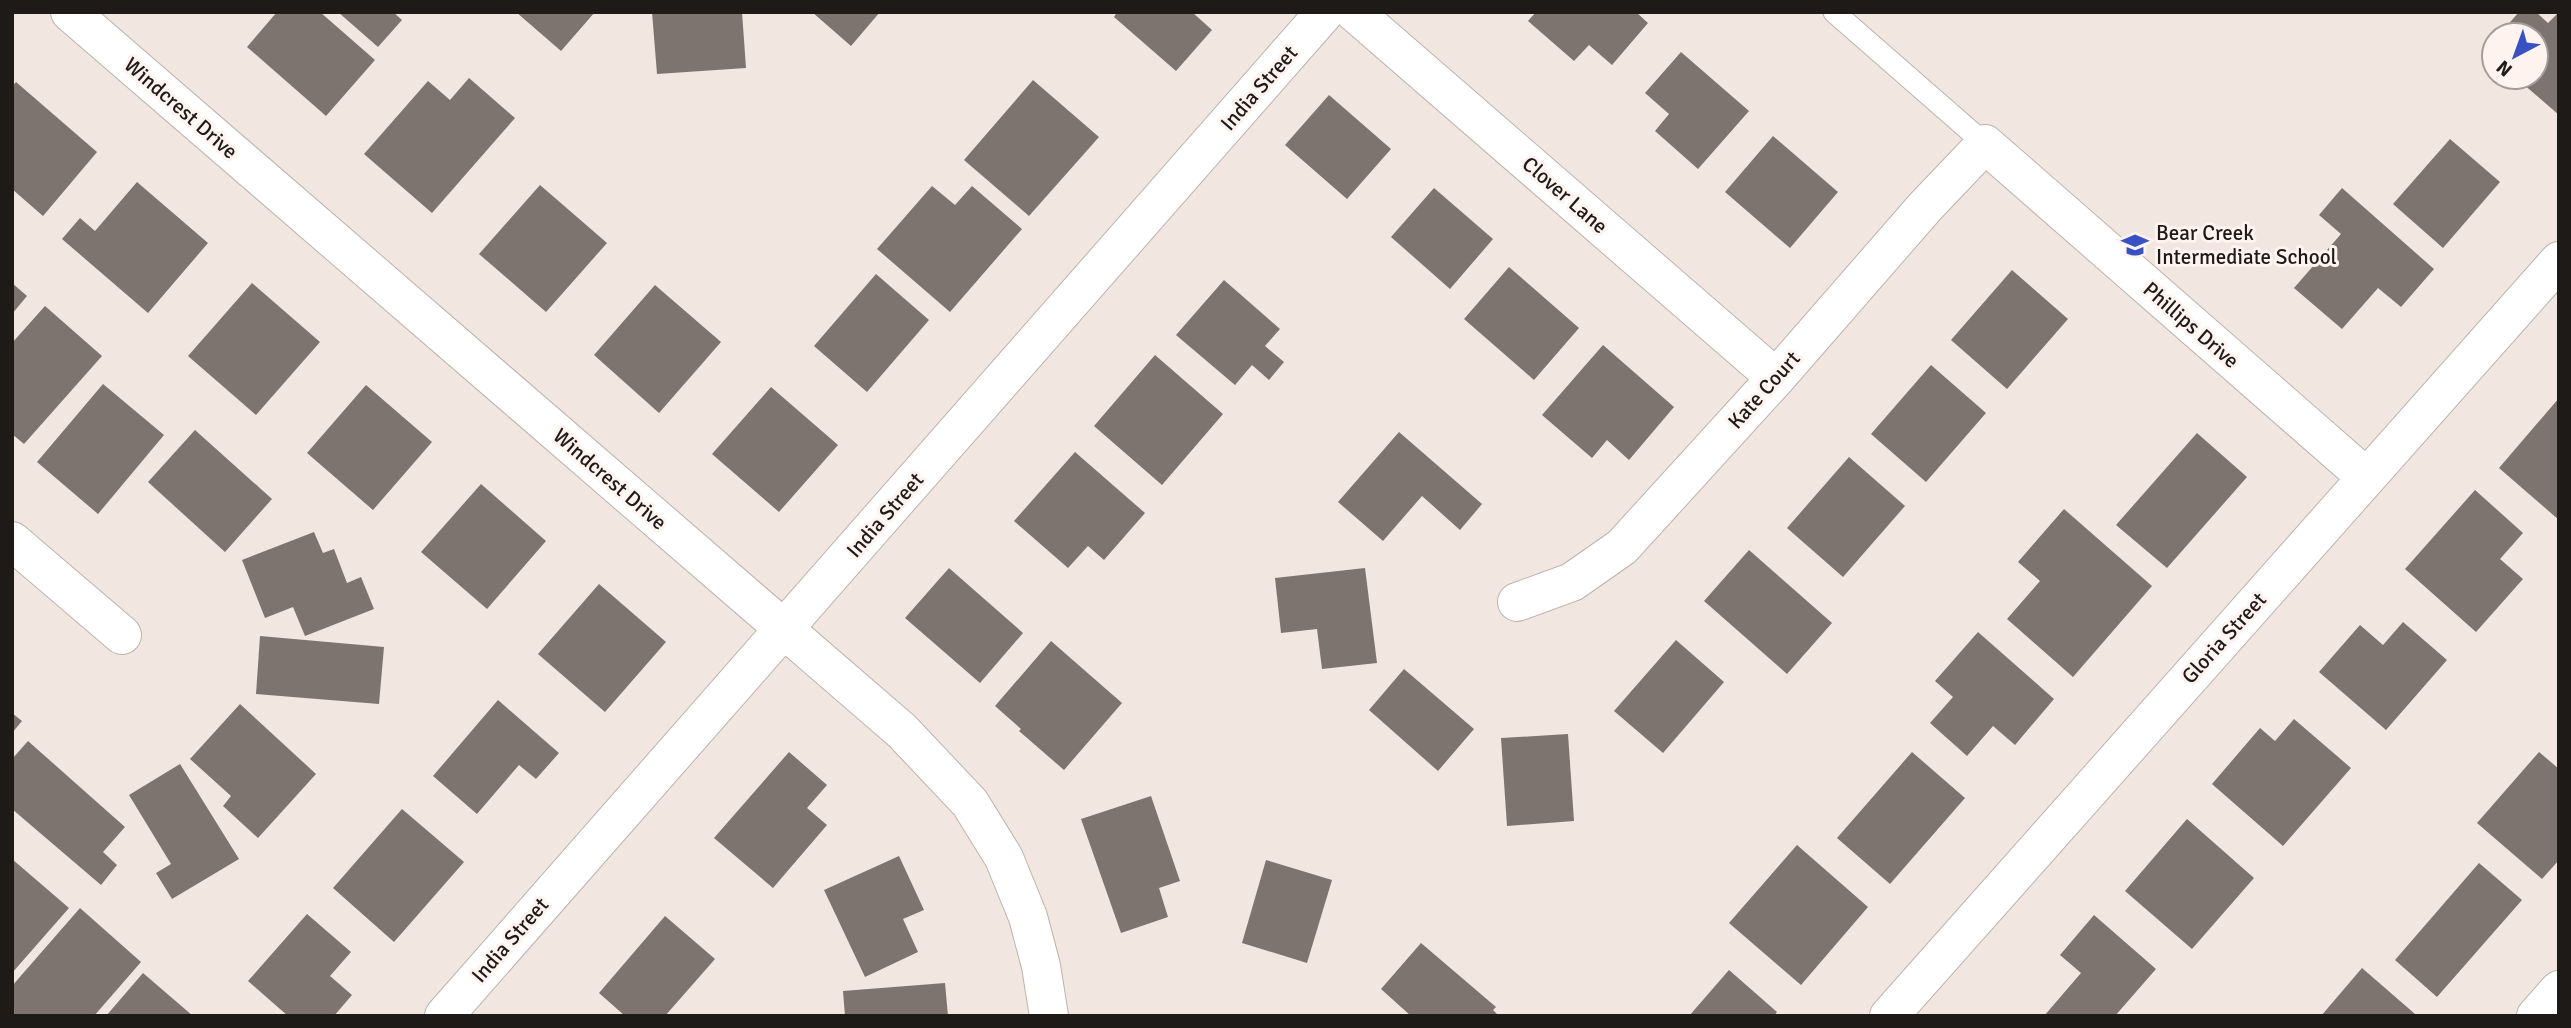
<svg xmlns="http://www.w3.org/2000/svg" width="2571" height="1028" viewBox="0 0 2571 1028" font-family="Signika,sans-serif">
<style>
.building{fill:#7e746f}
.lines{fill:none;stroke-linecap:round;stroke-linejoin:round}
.service-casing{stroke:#bdb3ae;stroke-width:23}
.minor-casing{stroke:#bdb3ae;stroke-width:40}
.service{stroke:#fff;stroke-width:21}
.minor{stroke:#fff;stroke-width:38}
.labels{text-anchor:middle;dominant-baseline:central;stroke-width:6;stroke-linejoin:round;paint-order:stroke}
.street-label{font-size:21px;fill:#1d1a18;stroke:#fef3ee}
.poi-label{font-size:21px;fill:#1d1a18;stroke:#fef3ee;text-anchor:start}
</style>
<rect width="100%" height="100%" fill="#f1e6e0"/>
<g class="building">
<polygon points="277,12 320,12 375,60 326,116 247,47"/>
<polygon points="338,12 393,12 402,20 378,47"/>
<polygon points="516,12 595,12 561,51"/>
<polygon points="652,12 742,12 746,68 657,74"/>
<polygon points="812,12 880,12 851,46"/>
<polygon points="1117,12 1192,12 1212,30 1176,71 1114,17"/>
<polygon points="1536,12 1636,12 1648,23 1612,65 1589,45 1574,61 1528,21"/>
<polygon points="2519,12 2536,12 2548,23 2559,12 2559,115 2515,77 2536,77 2536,35 2514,35 2505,28"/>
<polygon points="1681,52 1749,111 1698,169 1655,131 1669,114 1645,93"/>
<polygon points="469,78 515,118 432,213 364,154 428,81 450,100"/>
<polygon points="1033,80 1099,137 1029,216 964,160"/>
<polygon points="16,82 97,152 43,216 12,189 12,87"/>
<polygon points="1329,95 1391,149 1347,199 1285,145"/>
<polygon points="1773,136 1838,192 1790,248 1725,192"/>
<polygon points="2450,139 2500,182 2443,248 2393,204"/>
<polygon points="137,182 208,243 148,313 62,239 80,218 95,231"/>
<polygon points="540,185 607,243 546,312 479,254"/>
<polygon points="932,186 955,205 972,186 1022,229 950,312 877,249"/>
<polygon points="1434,188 1493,239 1450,289 1391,237"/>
<polygon points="2342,188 2434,269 2401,307 2378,288 2342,329 2294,288 2341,234 2319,215"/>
<polygon points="1509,267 1579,328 1534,380 1464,319"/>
<polygon points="2012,270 2068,319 2007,389 1951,340"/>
<polygon points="876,274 929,320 867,392 814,346"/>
<polygon points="1224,280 1280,329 1265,346 1284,362 1269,380 1252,365 1235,385 1176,335"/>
<polygon points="12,283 27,296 12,314"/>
<polygon points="252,283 320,342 256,415 188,356"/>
<polygon points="655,285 721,342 659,413 594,355"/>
<polygon points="45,306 102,356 24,444 12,434 12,343"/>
<polygon points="1603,345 1674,407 1629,460 1607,440 1592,458 1542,415"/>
<polygon points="1155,355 1223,414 1162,485 1094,426"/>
<polygon points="1931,365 1986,413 1926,482 1871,434"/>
<polygon points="103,384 164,435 98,514 37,462"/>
<polygon points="366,385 432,442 373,510 307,453"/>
<polygon points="771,387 838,445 779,512 712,454"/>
<polygon points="2559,398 2559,520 2499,468"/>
<polygon points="195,430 272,499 225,552 148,482"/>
<polygon points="1399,432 1482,504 1460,530 1422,496 1383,541 1338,502"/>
<polygon points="2197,433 2247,477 2167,568 2116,525"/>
<polygon points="1075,452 1145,513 1104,560 1088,546 1068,568 1014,521"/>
<polygon points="1849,457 1905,506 1843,577 1787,528"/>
<polygon points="481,484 546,541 487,609 421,552"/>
<polygon points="2475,490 2523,533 2500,559 2523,579 2476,632 2405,569"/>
<polygon points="2064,509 2152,586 2073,677 2007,619 2040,581 2018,562"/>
<polygon points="314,532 323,553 334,549 347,583 361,577 374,609 305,636 293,607 265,618 242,560"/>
<polygon points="1749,550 1832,623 1787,674 1704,601"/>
<polygon points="949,568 1023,633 980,683 905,618"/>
<polygon points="1365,568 1377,663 1322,669 1317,629 1281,633 1275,578"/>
<polygon points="599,584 666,642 605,712 538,654"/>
<polygon points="2403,622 2447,660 2386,730 2319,672 2360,625 2383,645"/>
<polygon points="1978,632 2054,699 2015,745 1993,726 1967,756 1930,723 1953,697 1935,681"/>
<polygon points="260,636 384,647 379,704 256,694"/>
<polygon points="1676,640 1724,682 1663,753 1614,711"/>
<polygon points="1051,641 1122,703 1064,770 1019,731 1021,729 995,706"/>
<polygon points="1404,669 1474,729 1438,771 1369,710"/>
<polygon points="498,700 559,753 536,779 519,765 477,814 433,776"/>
<polygon points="240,704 316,774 258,838 223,806 231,796 190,759"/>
<polygon points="12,713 22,721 12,733"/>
<polygon points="2294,719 2351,768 2283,846 2212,784 2260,728 2275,741"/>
<polygon points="1568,734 1574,821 1507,826 1501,738"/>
<polygon points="28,741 125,827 103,852 117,865 101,885 12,809 12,759"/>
<polygon points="789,752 827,785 807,808 827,825 773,888 714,838"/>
<polygon points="1912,752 1965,798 1890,884 1837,838"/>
<polygon points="2539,752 2559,769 2559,860 2542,879 2477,823"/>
<polygon points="180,764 239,859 172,899 156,873 171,864 129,795"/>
<polygon points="1151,796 1180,881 1159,888 1168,917 1121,933 1081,819"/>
<polygon points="402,809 464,862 394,942 333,888"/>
<polygon points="2187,819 2254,878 2192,949 2125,891"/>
<polygon points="1797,845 1868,907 1801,985 1729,923"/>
<polygon points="899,856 924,910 903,919 918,952 865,977 824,890"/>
<polygon points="12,859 69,908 12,973"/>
<polygon points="1266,860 1332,880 1307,963 1242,943"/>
<polygon points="2479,863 2522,900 2437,997 2395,960"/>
<polygon points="80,908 141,962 94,1016 12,1016 12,986"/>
<polygon points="307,914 351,952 330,976 352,995 334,1016 288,1016 248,981"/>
<polygon points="2094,915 2156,969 2115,1016 2044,1016 2081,973 2060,955"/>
<polygon points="665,916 715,959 665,1016 625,1016 599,993"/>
<polygon points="1421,943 1496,1007 1493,1010 1499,1016 1411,1016 1381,989"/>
<polygon points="2362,968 2415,1014 2414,1016 2321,1016"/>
<polygon points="1729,970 1777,1012 1774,1016 1689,1016"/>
<polygon points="143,973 193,1016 106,1016"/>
<polygon points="945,983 948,1016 845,1016 843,991"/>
</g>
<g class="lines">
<defs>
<polyline id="service" points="1834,12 1985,144"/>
<g id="minor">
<polyline points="70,12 902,731 970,803 1004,858 1028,917 1041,966 1049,1016"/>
<polyline points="1354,12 1776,378"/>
<polyline points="12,541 122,635"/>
<polyline points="1517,602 1572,582 1622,547 1776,378 1925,207 1985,144 2366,477"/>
<polyline points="444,1016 1325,12"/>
<polyline points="1889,1016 2559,261"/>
<polyline points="2536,1016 2559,990"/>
</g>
</defs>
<use href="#service" class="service-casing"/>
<use href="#minor" class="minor-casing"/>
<use href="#service" class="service"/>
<use href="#minor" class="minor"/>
</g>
<defs>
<symbol id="school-bare" viewBox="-9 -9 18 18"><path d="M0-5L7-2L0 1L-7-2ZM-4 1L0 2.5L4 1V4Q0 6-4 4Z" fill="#3851c3" stroke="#fef3ee" stroke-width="2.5" paint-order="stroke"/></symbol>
</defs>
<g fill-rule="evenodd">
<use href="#school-bare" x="2116" y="226" width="38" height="38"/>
</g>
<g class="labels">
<g class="street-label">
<text transform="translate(1259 88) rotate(-49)">India Street</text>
<text transform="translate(181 108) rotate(41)">Windcrest Drive</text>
<text transform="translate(1565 195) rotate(41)">Clover Lane</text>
<text transform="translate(2191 325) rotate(41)">Phillips Drive</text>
<text transform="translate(1764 390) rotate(-48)">Kate Court</text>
<text transform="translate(610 479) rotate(41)">Windcrest Drive</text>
<text transform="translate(885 515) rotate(-49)">India Street</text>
<text transform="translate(2224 638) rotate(-48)">Gloria Street</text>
<text transform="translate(510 940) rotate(-49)">India Street</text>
</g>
<g class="poi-label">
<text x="2156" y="233">Bear Creek<tspan x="2156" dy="24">Intermediate School</tspan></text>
</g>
</g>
<rect width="2571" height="1028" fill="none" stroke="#1d1a18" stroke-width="28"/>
<g transform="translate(2515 56) rotate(221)"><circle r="33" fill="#fef3ee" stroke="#a49c98" stroke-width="2"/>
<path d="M0-5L12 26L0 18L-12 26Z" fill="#3851c3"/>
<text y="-10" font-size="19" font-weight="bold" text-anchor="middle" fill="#1d1a18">N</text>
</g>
</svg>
